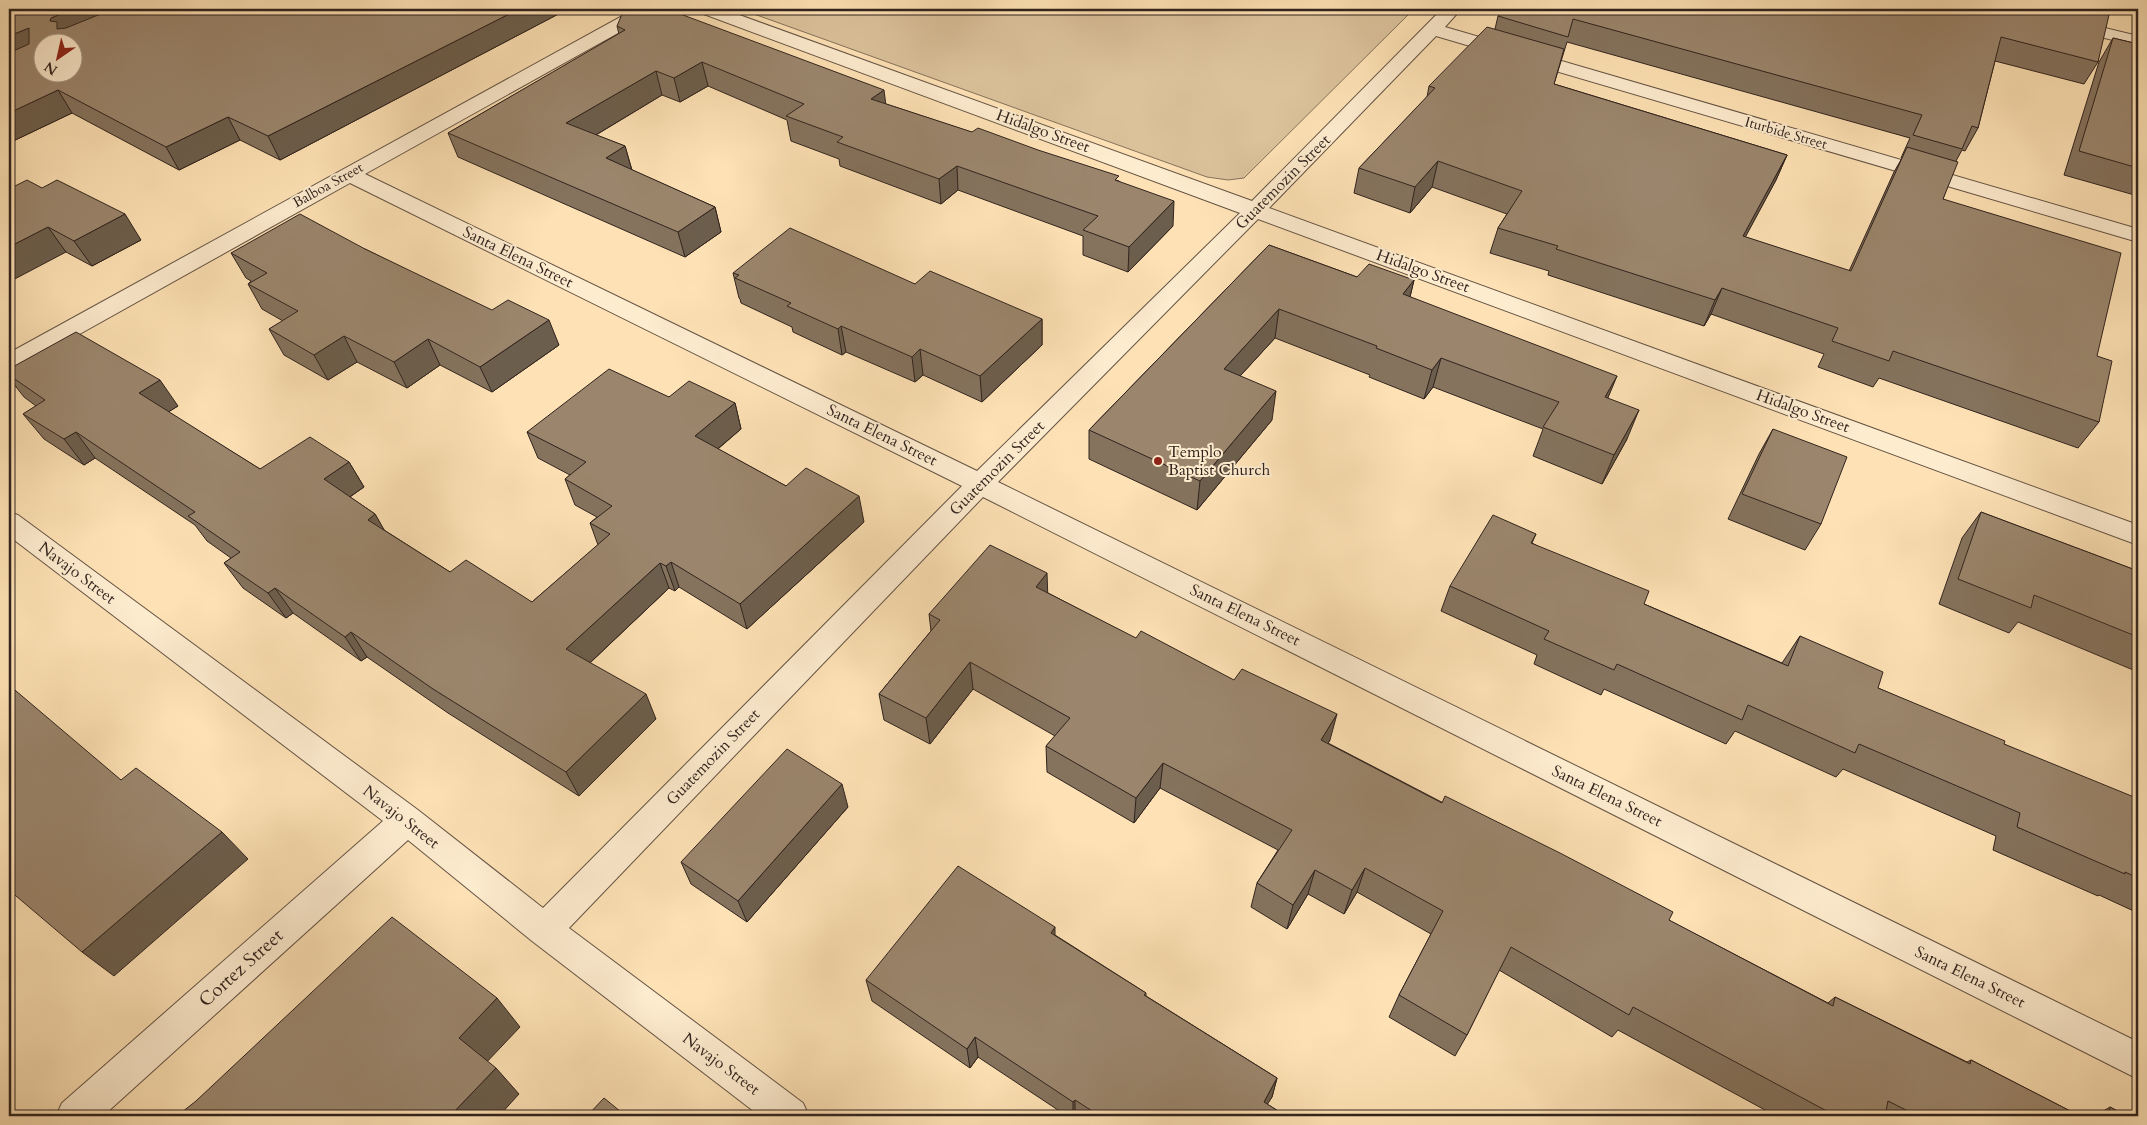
<svg xmlns="http://www.w3.org/2000/svg" width="2147" height="1125" viewBox="0 0 2147 1125" font-family="Cardo,serif">
<style>
.green{fill:#dbc29b;stroke:#86725c}
.lines{fill:none;stroke-linecap:round;stroke-linejoin:round}
.minor-casing{stroke:#645344;stroke-width:2}
.minor{fill:#feeccf;fill-rule:evenodd}
.wall{fill:#85735e;stroke:#30231e;fill-rule:evenodd}
.shaded-wall{fill:#6c5e4c;stroke:#30231e}
.building{fill:#9b866d;stroke:#30231e;fill-rule:evenodd}
.poi-dot{fill:#8f2418;stroke:#feeccf;stroke-width:2}
.labels{text-anchor:middle;dominant-baseline:central;stroke-width:4;stroke-linejoin:round;paint-order:stroke}
.far-street-label{font-size:14px;fill:#30231e;stroke:#feeccf}
.street-label{font-size:16px;fill:#30231e;stroke:#feeccf}
.poi-label{font-size:16px;fill:#30231e;stroke:#feeccf;text-anchor:start}
.near-street-label{font-size:19px;fill:#30231e;stroke:#feeccf}
</style>
<rect width="100%" height="100%" fill="#fee2b5"/>
<filter id="stains"><feTurbulence type="fractalNoise" baseFrequency=".004" numOctaves="4"/><feColorMatrix values="0 0 0 0 .2 0 0 0 0 .09 0 0 0 0 .02 0 0 0 .5 -.17"/></filter>
<radialGradient id="worn" r=".72"><stop offset=".6" stop-color="#630" stop-opacity="0"/><stop offset="1" stop-color="#630" stop-opacity=".3"/></radialGradient>
<polygon class="green" points="740,9 1414,9 1244,178 1228,180 1207,177"/>
<g class="lines">
<defs>
<g id="minor">
<polygon points="635,9 657,9 654,13 365,174 977,471 1240,213 701,13 698,9 723,9 1252,201 1442,9 1461,9 1445,27 2138,229 2138,242 1436,36 1269,208 2138,525 2138,545 1258,219 998,482 2138,1042 2138,1079 983,497 569,928 803,1103 809,1116 760,1116 532,941 408,840 103,1116 56,1116 62,1103 383,821 9,536 9,512 18,515 418,810 543,908 962,486 350,183 17,369 9,371 9,353"/>
<polygon points="1997,9 2027,9 2138,36 2138,46 2000,13"/>
</g>
</defs>
<use href="#minor" class="minor-casing"/>
<use href="#minor" class="minor"/>
</g>
<g class="wall">
<polygon points="9,9 568,9 280,160 240,140 179,170 72,113 9,143"/>
<path d="M1505,9H2108L2105,14L2098,62L2084,84L1995,61L1978,128L1965,151L1962,150L1956,161L1943,199L2097,356L2099,422L2078,448L1879,378L1873,387L1818,367L1824,354L1711,314L1704,326L1548,275L1549,271L1490,253L1498,228L1507,214L1432,187L1410,213L1354,193L1359,168L1427,97L1429,86L1495,29L1498,16ZM1567,42L1910,138L1901,158H1902L1894,172L1849,271L1745,237L1776,180L1787,155L1554,84Z"/>
<polygon points="617,26 886,104 1119,181 1173,226 1128,272 1083,255 1083,236 958,190 941,204 840,166 839,159 791,141 787,120 708,86 680,102 662,95 596,135 625,146 632,170 715,207 721,232 685,257 458,157 448,133 619,34"/>
<polygon points="2113,38 2138,44 2138,196 2064,175 2099,62"/>
<polygon points="9,189 141,240 92,266 66,252"/>
<polygon points="1269,245 1357,277 1414,280 1410,297 1608,398 1627,439 1602,484 1533,456 1543,429 1433,387 1424,399 1369,377 1370,375 1275,338 1240,376 1272,420 1197,510 1089,459 1089,430"/>
<polygon points="365,249 559,345 492,392 440,365 407,388 357,362 328,380 284,355 269,329 283,321 262,309 248,284 251,281 246,278 231,253"/>
<polygon points="733,273 915,284 1042,319 1042,345 982,402 923,375 915,382 846,352 842,355 793,332 792,327 741,303 740,299 739,298"/>
<polygon points="9,369 178,406 168,412 260,469 349,462 364,487 350,497 375,514 384,530 450,572 532,602 598,545 590,523 597,517 575,505 565,479 570,475 538,458 527,432 669,397 735,403 741,429 718,449 786,486 864,522 747,629 679,587 675,591 669,588 590,663 656,719 579,796 448,713 367,657 361,661 293,613 286,618 243,588 224,563 231,558 207,541 195,525 95,458 84,465 44,439 23,414 36,406 24,397 9,378"/>
<polygon points="1773,429 1821,524 1805,550 1728,519 1759,454"/>
<polygon points="1981,512 2138,571 2138,672 2018,622 2009,633 1939,604 1962,538"/>
<polygon points="1536,534 1532,543 1644,604 1782,663 1800,636 1878,688 2004,744 2138,813 2138,913 2099,895 2098,896 1993,850 1996,836 1843,769 1836,777 1735,731 1726,744 1604,689 1601,695 1534,664 1537,655 1441,611 1450,586"/>
<polygon points="1048,593 1330,740 1328,743 1828,1003 1835,997 1967,1062 1971,1060 2080,1116 1776,1116 1618,1030 1612,1037 1499,970 1467,1035 1455,1056 1389,1017 1399,995 1431,934 1357,892 1344,914 1308,894 1287,929 1251,907 1257,883 1278,850 1160,788 1134,823 1047,772 1046,746 1055,736 973,689 930,744 884,720 879,694 931,631 929,614"/>
<polygon points="848,807 747,922 691,884 681,862"/>
<polygon points="1055,935 1146,993 1146,996 1277,1078 1272,1097 1267,1104 1286,1116 1067,1116 978,1057 970,1068 872,1001 866,980"/>
<polygon points="2110,1107 2127,1116 2095,1116"/>
</g>
<g class="shaded-wall">
<polygon points="73,9 138,9 69,42 50,21 51,18"/>
<polygon points="519,9 568,9 280,160 268,136"/>
<polygon points="29,28 42,50 9,64 9,36"/>
<polygon points="702,62 708,86 680,102 674,78"/>
<polygon points="656,71 662,95 574,148 566,123"/>
<polygon points="58,90 72,113 9,143 9,113"/>
<polygon points="884,90 887,114 871,99"/>
<polygon points="228,117 240,140 179,170 166,147"/>
<polygon points="625,146 632,171 606,158"/>
<polygon points="1787,155 1776,180 1732,262 1743,236"/>
<polygon points="1438,161 1432,187 1410,213 1415,187"/>
<polygon points="957,166 958,190 941,204 939,179"/>
<polygon points="1174,201 1173,226 1128,272 1129,247"/>
<polygon points="715,207 721,232 685,257 678,232"/>
<polygon points="125,214 141,240 92,266 74,241"/>
<polygon points="48,227 66,252 9,282 9,247"/>
<polygon points="1414,280 1407,309 1403,294"/>
<polygon points="1722,288 1711,314 1704,326 1715,300"/>
<polygon points="1279,309 1275,338 1220,398 1224,369"/>
<polygon points="1042,319 1042,345 982,402 980,376"/>
<polygon points="549,320 559,345 492,392 480,367"/>
<polygon points="841,326 846,352 842,355 838,329"/>
<polygon points="344,336 357,362 328,380 314,355"/>
<polygon points="428,339 440,365 407,388 394,362"/>
<polygon points="920,349 923,375 915,382 912,357"/>
<polygon points="1441,358 1433,387 1424,399 1432,370"/>
<polygon points="1617,376 1605,405 1605,397"/>
<polygon points="160,380 178,406 157,419 139,393"/>
<polygon points="1276,391 1272,420 1197,510 1200,481"/>
<polygon points="735,403 741,429 702,462 695,436"/>
<polygon points="1639,410 1627,439 1602,484 1614,455"/>
<polygon points="76,432 95,458 84,465 64,439"/>
<polygon points="349,462 364,487 339,504 324,479"/>
<polygon points="859,496 864,522 747,629 740,604"/>
<polygon points="375,514 390,540 368,520"/>
<polygon points="671,562 679,587 675,591 666,566"/>
<polygon points="660,563 669,588 578,674 566,649"/>
<polygon points="1047,573 1048,601 1036,587"/>
<polygon points="275,588 293,613 286,618 268,593"/>
<polygon points="351,632 367,657 361,661 345,637"/>
<polygon points="970,662 973,689 930,744 926,718"/>
<polygon points="646,694 656,719 579,796 566,772"/>
<polygon points="1337,714 1330,740 1315,766 1321,740"/>
<polygon points="1163,763 1160,788 1134,823 1136,798"/>
<polygon points="842,784 848,807 747,922 738,901"/>
<polygon points="222,832 248,859 114,976 82,952"/>
<polygon points="1365,868 1357,892 1344,914 1352,890"/>
<polygon points="1315,870 1308,894 1287,929 1293,905"/>
<polygon points="1055,927 1055,949 1051,933"/>
<polygon points="497,998 520,1027 483,1066 459,1038"/>
<polygon points="975,1037 978,1057 970,1068 967,1049"/>
<polygon points="496,1068 519,1094 499,1116 450,1116"/>
<polygon points="1277,1078 1272,1097 1260,1116 1264,1102"/>
<polygon points="1075,1100 1075,1116 1073,1116 1073,1102"/>
</g>
<g class="building">
<path d="M9,9H73L51,18L50,21L57,22V29L66,28L113,9H519L268,136L228,117L166,147L58,90L9,113V53L29,44V28L9,36ZM42,42H72V72H42Z"/>
<polygon points="624,9 667,9 884,90 871,99 972,132 978,128 1038,150 1119,176 1115,180 1174,201 1129,247 1083,230 1098,216 957,166 939,179 837,142 843,137 786,116 804,104 702,62 674,78 656,71 566,123 625,146 606,158 715,207 678,232 448,133 625,30 617,26"/>
<polygon points="1505,9 2080,9 2109,15 2098,62 2001,37 1978,128 1972,126 1962,149 1913,135 1922,115 1573,19 1568,37 1498,16"/>
<polygon points="1487,27 1564,49 1554,84 1787,155 1743,236 1851,271 1907,147 1958,162 1943,199 2121,253 2097,356 2112,361 2099,422 1893,351 1889,361 1832,341 1838,328 1722,288 1715,300 1556,249 1558,246 1498,228 1522,191 1438,161 1415,187 1359,168 1435,88 1429,86"/>
<polygon points="2113,38 2138,44 2138,168 2079,151"/>
<polygon points="27,180 42,188 57,180 125,214 74,241 48,227 9,247 9,189"/>
<polygon points="300,214 365,249 492,310 508,300 549,320 480,367 428,339 394,362 344,336 314,355 269,329 298,311 248,284 267,273 231,253"/>
<polygon points="790,228 915,284 930,271 1042,319 980,376 920,349 912,357 841,326 838,329 787,306 791,303 735,278 739,275 733,273"/>
<polygon points="1269,245 1357,277 1369,264 1414,280 1403,294 1617,376 1605,397 1639,410 1614,455 1543,427 1559,402 1441,358 1432,370 1376,348 1377,346 1279,309 1224,369 1276,391 1200,481 1089,430"/>
<polygon points="76,332 160,380 139,393 260,469 310,437 349,462 324,479 375,514 368,520 450,572 466,560 532,602 610,534 590,523 612,506 565,479 586,462 527,432 609,369 669,397 689,381 735,403 695,436 786,486 806,468 859,496 740,604 671,562 666,566 660,563 566,649 646,694 566,772 433,689 351,632 345,637 275,588 268,593 224,563 240,552 188,516 195,512 76,432 64,439 23,414 45,400 9,375 9,369"/>
<polygon points="1773,429 1847,457 1821,524 1742,494"/>
<polygon points="1981,512 2138,571 2138,637 2034,595 2031,608 1958,579"/>
<polygon points="1493,515 1536,534 1531,543 1649,591 1644,604 1788,666 1800,636 1883,672 1878,688 2005,741 2004,744 2134,797 2133,811 2138,813 2138,878 2125,872 2125,874 2017,827 2020,813 1859,744 1855,753 1748,705 1742,720 1617,664 1614,670 1544,639 1549,631 1450,586"/>
<polygon points="990,545 1047,573 1036,587 1136,638 1141,631 1234,680 1242,669 1337,714 1321,740 1442,803 1445,796 1560,853 1673,912 1669,920 1833,1006 1835,997 1970,1064 1971,1060 2080,1116 1918,1116 1888,1101 1885,1116 1836,1116 1633,1007 1629,1015 1511,947 1467,1035 1399,995 1443,911 1365,868 1352,890 1315,870 1293,905 1257,883 1292,830 1163,763 1136,798 1046,746 1070,718 970,662 926,718 879,694 940,620 929,614"/>
<polygon points="9,685 121,780 136,768 222,832 82,952 9,890"/>
<polygon points="787,749 842,784 738,901 681,862"/>
<polygon points="958,866 1055,927 1051,933 1146,993 1144,995 1277,1078 1264,1102 1286,1116 1100,1116 1075,1100 1073,1102 975,1037 967,1049 866,980"/>
<polygon points="392,917 497,998 459,1038 496,1068 450,1116 177,1116 196,1101"/>
<polygon points="604,1098 626,1116 587,1116"/>
<polygon points="2110,1107 2127,1116 2109,1116"/>
</g>
<circle class="poi-dot" cx="1158" cy="461" r="5"/>
<g class="labels">
<g class="far-street-label">
<text transform="translate(1786 133) rotate(16)">Iturbide Street</text>
<text transform="translate(328 185) rotate(-29)">Balboa Street</text>
</g>
<g class="street-label">
<text transform="translate(1043 131) rotate(20)">Hidalgo Street</text>
<text transform="translate(1283 182) rotate(-45)">Guatemozin Street</text>
<text transform="translate(518 257) rotate(26)">Santa Elena Street</text>
<text transform="translate(1423 271) rotate(20)">Hidalgo Street</text>
<text transform="translate(1803 411) rotate(20)">Hidalgo Street</text>
<text transform="translate(882 435) rotate(26)">Santa Elena Street</text>
<text transform="translate(997 468) rotate(-45)">Guatemozin Street</text>
<text transform="translate(77 573) rotate(37)">Navajo Street</text>
<text transform="translate(1245 615) rotate(26)">Santa Elena Street</text>
<text transform="translate(713 757) rotate(-46)">Guatemozin Street</text>
<text transform="translate(1607 796) rotate(26)">Santa Elena Street</text>
<text transform="translate(401 817) rotate(38)">Navajo Street</text>
<text transform="translate(1970 977) rotate(26)">Santa Elena Street</text>
<text transform="translate(721 1064) rotate(37)">Navajo Street</text>
</g>
<g class="poi-label">
<text x="1168" y="452">Templo<tspan x="1168" dy="18">Baptist Church</tspan></text>
</g>
<g class="near-street-label">
<text transform="translate(241 968) rotate(-42)">Cortez Street</text>
</g>
</g>
<rect width="2147" height="1125" fill="none" stroke="#fee2b5" stroke-width="30"/>
<rect x="10" y="10" width="2127" height="1105" fill="none" stroke="#30231e" stroke-width="2.5"/>
<rect x="15" y="15" width="2117" height="1095" fill="none" stroke="#30231e"/>
<g transform="translate(58 58) rotate(214)"><circle r="24" fill="#feeccf" stroke="#ac9c88"/>
<path d="M0-4L9 19L0 12L-9 19Z" fill="#8f2418"/>
<text y="-8" font-size="14" font-weight="bold" text-anchor="middle" fill="#30231e">N</text>
</g>
<rect width="100%" height="100%" filter="url(#stains)"/>
<rect width="100%" height="100%" fill="url(#worn)"/>
</svg>
